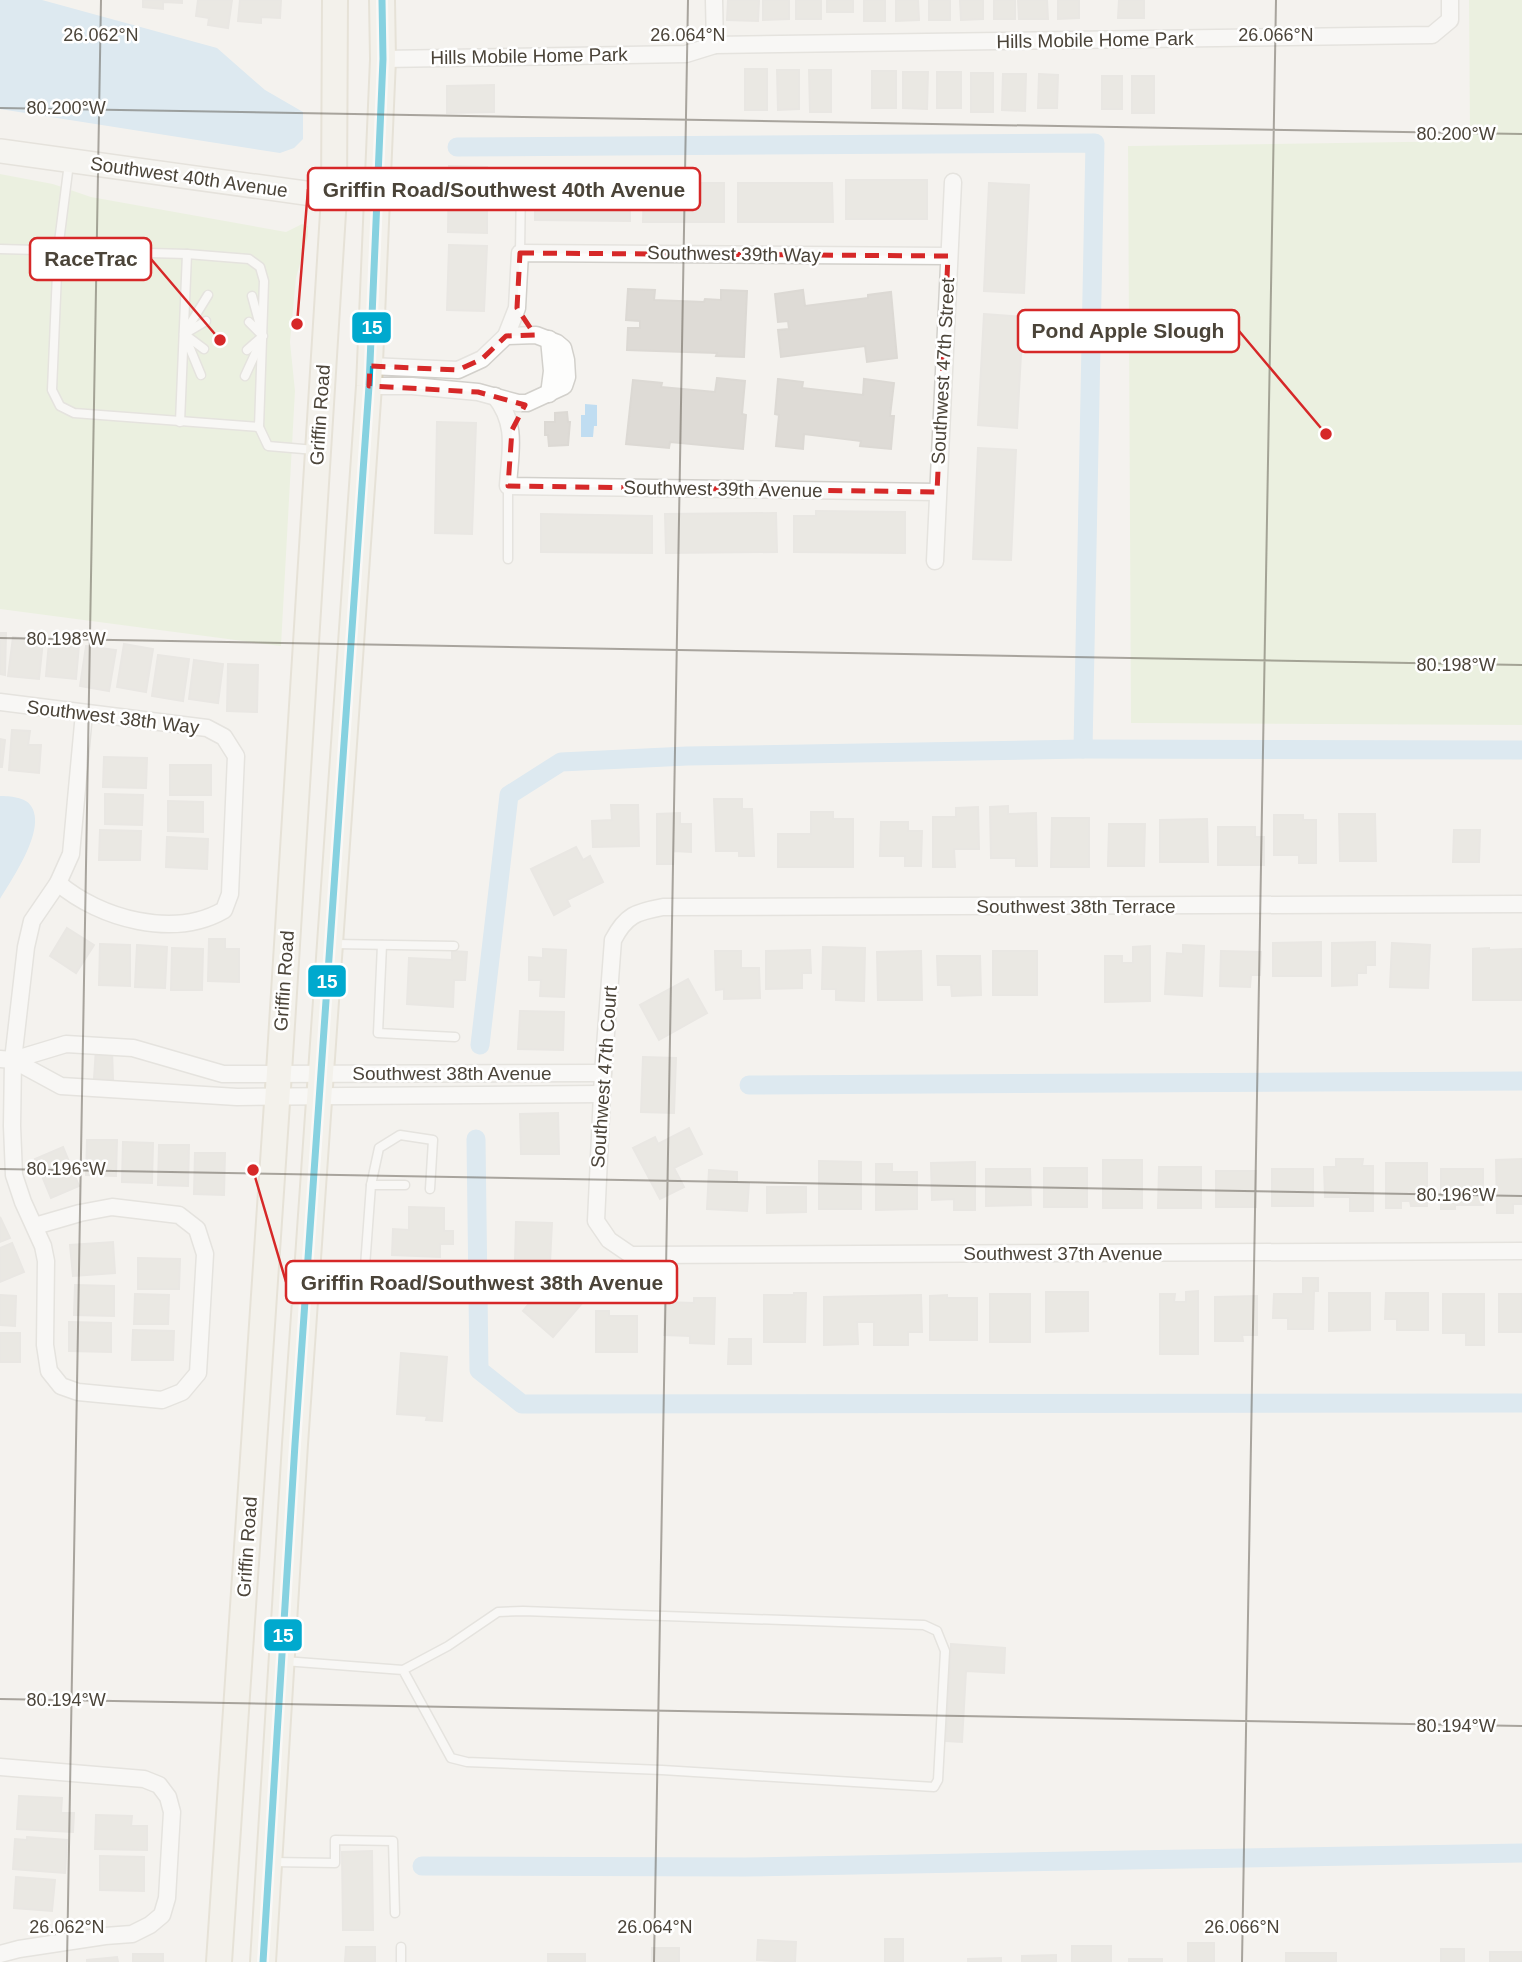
<svg xmlns="http://www.w3.org/2000/svg" width="1522" height="1962" viewBox="0 0 1522 1962" font-family="Arial,sans-serif">
<style>
.green{fill:#e1eecf}
.water{fill:#c0ddf1}
.lines{fill:none;stroke-linecap:round;stroke-linejoin:round}
.canal{stroke:#c0ddf1;stroke-width:19}
.building{fill:#dedbd6;stroke:#dcd9d4;stroke-width:2}
.lane-casing{stroke:#d2d0cb;stroke-width:11}
.street-casing{stroke:#d2d0cb;stroke-width:19}
.secondary-casing{stroke:#d3cfc5;stroke-width:26}
.primary-casing{stroke:#d6cebb;stroke-width:28}
.lane{stroke:#fdfdfc;stroke-width:8}
.street{stroke:#fdfdfc;stroke-width:16}
.secondary{stroke:#f7f6f1;stroke-width:23}
.primary{stroke:#f2efe6;stroke-width:24}
.bus-1-casing{stroke:#fff;stroke-width:12}
.bus-1{stroke:#00a9ce;stroke-width:7}
.marked{fill:none;stroke:#d62828;stroke-width:5;stroke-dasharray:14 9;stroke-linejoin:round}
.ticks{fill:none;stroke:#4b4439;stroke-width:2;stroke-opacity:0.45}
.labels{text-anchor:middle;dominant-baseline:central;stroke-width:5;stroke-linejoin:round;paint-order:stroke}
.street-label{font-size:19px;fill:#4b4439;stroke:#fff}
.ticks-label{font-size:18px;text-anchor:middle;fill:#4b4439;stroke:#fff;stroke-width:5;stroke-linejoin:round;paint-order:stroke}
.leader{fill:none;stroke:#d62828;stroke-width:2.5}
.callout-dot{fill:#d62828;stroke:#fff;stroke-width:2.5}
.callout{fill:#fff;stroke:#d62828;stroke-width:2.5}
.callout-label{font-size:21px;text-anchor:middle;font-weight:bold;fill:#4b4439}
.line-badge{stroke:#fff;stroke-width:2.5}
.badge-label{font-size:19px;text-anchor:middle;font-weight:bold;fill:#fff}
</style>
<rect width="100%" height="100%" fill="#f4f2ee"/>
<g class="green">
<polygon points="1469,0 1522,0 1522,725 1131,723 1128,146 1470,141"/>
<polygon points="0,174 53,184 91,197 286,232 302,224 308,226 308,236 296,278 290,342 295,391 281,646 0,609"/>
</g>
<g class="water">
<polygon points="0,0 42,0 217,48 265,90 303,112 303,139 294,148 280,153 0,109"/>
<polygon points="585,404 597,405 597,426 594,426 593,437 581,437 581,415 585,415"/>
<path d="M0,796C9,796 26,797 31,806C47,829 12,879 0,899Z"/>
</g>
<g class="lines">
<g class="canal">
<polyline points="457,147 1095,143 1083,749"/>
<polyline points="480,1045 509,795 561,762 687,756 1083,749 1522,750"/>
<polyline points="749,1085 1522,1081"/>
<polyline points="476,1139 479,1370 522,1404 1522,1403"/>
<polyline points="422,1866 745,1867 1522,1853"/>
</g>
</g>
<g class="building">
<polygon points="143,0 182,0 182,3 163,2 163,9 143,7"/>
<polygon points="198,0 232,0 228,28 208,25 209,18 196,16"/>
<polygon points="240,0 281,0 280,18 261,17 261,23 238,21"/>
<polygon points="728,0 759,0 758,21 727,20"/>
<polygon points="763,0 789,0 789,19 763,20"/>
<rect x="796" y="0" width="25" height="19"/>
<rect x="827" y="0" width="26" height="12"/>
<rect x="864" y="0" width="21" height="21"/>
<polygon points="896,0 918,0 919,20 896,21"/>
<rect x="929" y="0" width="21" height="20"/>
<polygon points="960,0 983,0 983,19 961,20"/>
<rect x="994" y="0" width="21" height="19"/>
<polygon points="1018,0 1047,0 1048,19 1019,19"/>
<polygon points="1058,0 1079,0 1079,18 1058,19"/>
<polygon points="1119,0 1144,0 1144,18 1118,18"/>
<rect x="745" y="69" width="22" height="41"/>
<polygon points="777,70 799,70 799,109 778,110"/>
<polygon points="809,70 831,70 831,112 810,112"/>
<rect x="872" y="71" width="24" height="37"/>
<polygon points="903,72 928,72 927,109 903,108"/>
<rect x="937" y="72" width="24" height="36"/>
<rect x="971" y="73" width="22" height="39"/>
<polygon points="1003,74 1026,74 1025,111 1002,110"/>
<polygon points="1039,74 1058,75 1057,108 1038,108"/>
<rect x="1102" y="76" width="20" height="33"/>
<rect x="1132" y="76" width="22" height="37"/>
<polygon points="494,85 494,112 447,113 447,86"/>
<polygon points="449,166 487,167 487,233 448,232"/>
<rect x="846" y="180" width="81" height="39"/>
<polygon points="535,182 630,182 630,221 535,220"/>
<polygon points="644,183 724,183 724,222 643,222"/>
<polygon points="738,183 832,183 833,222 738,222"/>
<polygon points="989,183 1029,185 1024,293 984,291"/>
<polygon points="449,245 487,246 484,311 447,310"/>
<polygon points="628,289 655,290 654,300 704,302 705,299 721,300 721,290 747,291 744,357 716,356 717,353 627,350 628,328 640,328 640,321 626,320"/>
<polygon points="803,290 805,306 868,298 868,295 891,292 897,358 867,362 865,346 781,357 778,330 789,329 788,321 778,322 775,294"/>
<polygon points="984,314 1023,317 1017,428 978,425"/>
<polygon points="717,378 745,381 742,414 746,415 743,449 670,442 669,448 626,444 633,380 662,383 661,387 715,392"/>
<polygon points="778,379 803,382 802,388 863,395 864,379 894,383 890,416 894,416 891,449 860,446 861,441 804,434 803,449 776,446 779,415 775,414"/>
<polygon points="567,412 568,422 570,422 568,445 549,446 548,435 545,435 545,422 555,422 555,413"/>
<polygon points="437,422 476,423 472,534 435,533"/>
<polygon points="978,448 1016,450 1011,560 973,559"/>
<polygon points="816,511 905,512 905,553 794,552 794,516 816,516"/>
<polygon points="776,513 777,552 666,553 665,514"/>
<polygon points="541,514 652,516 652,553 541,552"/>
<polygon points="0,633 6,633 5,675 0,674"/>
<polygon points="13,637 43,641 39,679 8,676"/>
<polygon points="49,642 79,645 76,679 46,676"/>
<polygon points="124,644 153,649 146,692 117,687"/>
<polygon points="86,646 116,650 109,691 80,686"/>
<polygon points="158,655 189,659 183,701 152,696"/>
<polygon points="194,660 223,664 218,703 189,699"/>
<polygon points="228,664 258,665 257,712 227,711"/>
<polygon points="12,730 30,731 28,745 41,745 39,773 9,770"/>
<polygon points="0,739 5,740 2,767 0,767"/>
<polygon points="104,757 147,758 146,788 103,787"/>
<rect x="170" y="765" width="41" height="30"/>
<polygon points="105,794 143,795 142,825 105,824"/>
<polygon points="714,799 742,799 742,809 752,809 754,856 739,856 739,851 716,851"/>
<polygon points="168,801 203,802 203,832 168,831"/>
<polygon points="611,805 638,805 639,846 593,847 592,821 612,820"/>
<polygon points="1008,806 1008,814 1036,813 1037,866 1016,866 1016,858 991,858 990,807"/>
<polygon points="978,807 979,849 954,849 955,867 933,867 933,817 956,817 956,808"/>
<polygon points="811,812 833,812 833,819 853,819 853,867 778,867 778,834 811,834"/>
<polygon points="680,813 680,824 691,824 691,852 673,851 673,864 657,864 657,814"/>
<polygon points="1339,814 1375,814 1376,861 1340,861"/>
<polygon points="1274,815 1303,815 1303,820 1316,820 1316,863 1299,863 1299,855 1274,855"/>
<polygon points="1052,818 1089,818 1089,867 1051,867"/>
<polygon points="1207,819 1208,862 1160,862 1160,820"/>
<polygon points="881,822 908,822 908,831 922,831 921,866 905,866 905,856 880,856"/>
<polygon points="1109,824 1145,824 1144,866 1108,866"/>
<polygon points="1218,827 1255,827 1255,837 1264,837 1264,865 1218,865"/>
<polygon points="100,830 141,831 140,860 99,860"/>
<polygon points="1454,830 1480,830 1479,862 1453,862"/>
<polygon points="167,837 208,839 207,869 166,867"/>
<polygon points="576,847 583,860 590,856 603,882 567,900 570,906 554,915 531,869"/>
<polygon points="67,928 94,945 76,973 50,956"/>
<polygon points="209,939 225,939 225,949 239,949 239,982 208,981"/>
<polygon points="1321,942 1321,976 1273,976 1273,943"/>
<polygon points="1375,942 1375,965 1366,965 1366,973 1357,973 1357,985 1332,986 1332,943"/>
<polygon points="1392,943 1430,945 1428,988 1390,987"/>
<polygon points="100,944 130,945 130,986 99,985"/>
<polygon points="137,945 167,947 165,988 135,987"/>
<polygon points="1183,945 1204,946 1202,996 1165,994 1167,953 1183,954"/>
<polygon points="1150,946 1150,1001 1105,1002 1105,956 1122,956 1122,963 1133,963 1133,947"/>
<polygon points="823,947 865,948 864,1001 836,1000 836,989 822,989"/>
<polygon points="172,948 203,949 202,990 171,990"/>
<polygon points="1489,948 1489,950 1522,949 1522,1000 1473,1000 1473,949"/>
<polygon points="543,949 566,950 564,997 540,996 541,980 529,980 529,957 543,958"/>
<polygon points="810,950 811,973 802,973 802,988 766,989 766,951"/>
<polygon points="452,951 467,952 465,980 454,980 453,1007 407,1004 409,958 452,960"/>
<polygon points="715,951 741,951 741,968 759,968 760,998 724,999 724,989 716,990"/>
<polygon points="921,951 922,1000 878,1000 877,952"/>
<rect x="993" y="951" width="44" height="44"/>
<polygon points="1221,951 1261,952 1260,975 1251,975 1250,987 1220,986"/>
<polygon points="937,956 980,956 981,995 952,996 951,985 938,985"/>
<polygon points="688,979 707,1013 659,1040 640,1005"/>
<polygon points="520,1011 564,1012 563,1050 518,1049"/>
<polygon points="96,1048 112,1049 113,1080 94,1079"/>
<polygon points="643,1057 676,1058 674,1113 641,1112"/>
<polygon points="558,1113 559,1154 521,1154 520,1114"/>
<polygon points="689,1128 702,1154 674,1168 684,1187 660,1199 633,1148 655,1137 658,1144"/>
<polygon points="87,1140 117,1140 116,1176 86,1175"/>
<polygon points="123,1142 153,1143 152,1183 122,1182"/>
<polygon points="159,1145 189,1145 188,1186 158,1185"/>
<polygon points="63,1147 79,1186 51,1198 35,1159"/>
<polygon points="195,1153 225,1153 224,1195 194,1194"/>
<polygon points="1336,1159 1363,1159 1362,1166 1373,1166 1373,1211 1350,1211 1350,1197 1325,1197 1324,1167 1336,1167"/>
<polygon points="1522,1159 1522,1204 1513,1204 1513,1213 1497,1213 1496,1160"/>
<rect x="1103" y="1160" width="39" height="48"/>
<polygon points="819,1161 861,1162 861,1209 819,1209"/>
<polygon points="975,1162 975,1210 954,1210 954,1199 932,1200 931,1163"/>
<polygon points="1386,1163 1427,1163 1427,1206 1411,1206 1410,1201 1401,1201 1401,1208 1386,1208"/>
<polygon points="876,1164 892,1164 892,1172 917,1172 917,1209 876,1210"/>
<polygon points="1159,1167 1201,1167 1201,1208 1158,1208"/>
<rect x="1044" y="1168" width="43" height="39"/>
<polygon points="986,1169 1030,1169 1031,1205 986,1206"/>
<rect x="1272" y="1169" width="41" height="37"/>
<polygon points="1441,1169 1483,1169 1483,1205 1455,1205 1455,1209 1441,1209"/>
<polygon points="709,1170 737,1172 737,1182 749,1183 747,1211 707,1209"/>
<rect x="1216" y="1171" width="40" height="36"/>
<polygon points="767,1187 806,1187 806,1212 767,1213"/>
<polygon points="409,1207 444,1208 444,1231 453,1231 453,1244 440,1244 440,1257 392,1255 393,1229 409,1230"/>
<polygon points="0,1217 10,1238 0,1242"/>
<polygon points="516,1222 552,1223 550,1263 515,1261"/>
<polygon points="113,1242 115,1273 73,1276 70,1245"/>
<polygon points="12,1243 24,1272 0,1282 0,1248"/>
<polygon points="138,1258 180,1259 179,1289 138,1289"/>
<polygon points="552,1276 583,1302 553,1337 523,1311"/>
<polygon points="1303,1278 1318,1278 1318,1291 1314,1291 1313,1329 1288,1329 1288,1318 1273,1318 1274,1294 1303,1294"/>
<polygon points="75,1285 114,1286 114,1316 74,1315"/>
<polygon points="1198,1291 1198,1354 1160,1354 1160,1294 1175,1294 1174,1302 1186,1302 1186,1292"/>
<polygon points="1046,1292 1088,1292 1088,1331 1046,1332"/>
<polygon points="794,1293 806,1293 805,1342 764,1342 764,1295 794,1295"/>
<polygon points="1329,1293 1370,1293 1370,1330 1329,1331"/>
<polygon points="1386,1293 1428,1293 1428,1330 1397,1330 1397,1319 1385,1319"/>
<polygon points="135,1294 169,1295 168,1324 134,1324"/>
<rect x="990" y="1294" width="40" height="48"/>
<polygon points="1443,1294 1484,1294 1484,1345 1466,1345 1466,1333 1443,1333"/>
<rect x="1499" y="1294" width="23" height="38"/>
<polygon points="0,1295 16,1296 15,1326 0,1325"/>
<polygon points="921,1295 922,1332 908,1332 908,1345 874,1345 874,1322 857,1322 858,1344 824,1345 824,1297"/>
<polygon points="947,1295 947,1298 977,1298 977,1340 930,1340 930,1296"/>
<polygon points="1257,1296 1257,1335 1242,1335 1243,1341 1215,1341 1215,1297"/>
<polygon points="694,1298 715,1298 714,1344 690,1343 690,1336 664,1335 665,1302 694,1303"/>
<polygon points="596,1311 609,1311 609,1316 637,1316 637,1352 596,1352"/>
<polygon points="69,1322 111,1323 111,1352 69,1351"/>
<polygon points="133,1330 174,1331 173,1360 132,1360"/>
<rect x="0" y="1333" width="20" height="29"/>
<polygon points="729,1339 751,1339 751,1364 728,1364"/>
<polygon points="401,1353 447,1357 442,1421 426,1420 427,1416 397,1414"/>
<polygon points="951,1644 1005,1648 1004,1673 966,1671 962,1742 946,1741"/>
<polygon points="19,1796 62,1798 61,1813 74,1813 73,1832 17,1829"/>
<polygon points="96,1815 132,1816 131,1826 147,1826 147,1850 95,1849"/>
<polygon points="27,1837 67,1840 65,1873 13,1869 15,1839 27,1840"/>
<polygon points="372,1851 373,1930 343,1930 342,1852"/>
<polygon points="100,1856 144,1857 144,1891 100,1890"/>
<polygon points="16,1877 55,1880 52,1911 14,1908"/>
<rect x="885" y="1939" width="18" height="23"/>
<polygon points="758,1940 796,1942 795,1962 757,1960"/>
<rect x="1188" y="1943" width="26" height="19"/>
<rect x="1072" y="1946" width="39" height="16"/>
<polygon points="346,1947 375,1947 375,1962 345,1962"/>
<rect x="652" y="1948" width="27" height="14"/>
<rect x="1441" y="1949" width="23" height="13"/>
<rect x="1490" y="1952" width="32" height="10"/>
<rect x="1286" y="1953" width="50" height="9"/>
<rect x="133" y="1954" width="30" height="8"/>
<rect x="548" y="1954" width="37" height="8"/>
<polygon points="1056,1955 1056,1962 1022,1962 1022,1956"/>
<polygon points="117,1957 118,1962 87,1962 87,1960"/>
<polygon points="1001,1958 1001,1962 968,1962 968,1959"/>
<rect x="1129" y="1959" width="33" height="3"/>
</g>
<g class="lines">
<defs>
<g id="lane">
<polyline points="0,249 187,254 249,259 260,267 264,281 259,427 74,413 60,406 52,390 58,250 69,163"/>
<polyline points="520,253 521,180"/>
<polyline points="252,296 261,329"/>
<polyline points="204,349 184,334 206,321"/>
<polyline points="247,350 263,336 249,322"/>
<polyline points="201,375 184,334 208,295"/>
<polyline points="245,376 261,341"/>
<polyline points="180,422 187,254"/>
<polyline points="259,427 268,446 315,450"/>
<polyline points="508,559 508,486"/>
<polyline points="335,944 454,946"/>
<polyline points="382,945 378,1033 455,1037"/>
<polyline points="371,1185 405,1185"/>
<polyline points="311,1276 364,1280 371,1185 379,1148 400,1135 433,1140 430,1189"/>
<polyline points="284,1661 403,1670 448,1646 498,1612 523,1611 924,1625 937,1631 945,1651 938,1780 934,1787 662,1770 467,1762 451,1758 403,1670"/>
<polyline points="272,1862 335,1863 335,1840 393,1841 395,1913"/>
<polyline points="401,1962 401,1947"/>
</g>
<g id="street">
<polyline points="714,0 715,45 1432,35 1450,20 1450,0"/>
<polyline points="383,59 686,54 715,45"/>
<polyline points="506,336 517,308 520,253 948,256"/>
<polyline points="369,386 412,386 478,392 518,403 527,403 564,386 567,377 566,360 563,348 557,343 536,335 506,336 482,359 458,370 370,366"/>
<polyline points="549,394 552,371 549,339"/>
<path d="M495,396C518,425 510,451 508,486L937,492"/>
<polyline points="935,561 953,182"/>
<path d="M0,702L207,728L224,737L236,756L230,894L224,910C174,939 100,919 58,883"/>
<path d="M1522,904L663,907C636,912 626,915 613,940L603,1073L596,1221L609,1240L631,1255L1522,1251"/>
<polyline points="0,1059 13,1060 66,1044 133,1048 223,1074 603,1073"/>
<polyline points="13,1060 61,1086 237,1097 602,1094"/>
<polyline points="35,1226 80,1213 112,1207 179,1215 197,1229 205,1254 198,1373 182,1392 162,1400 78,1392 61,1386 49,1371 45,1345 46,1261 43,1246 23,1202 14,1175 12,1126 13,1060 26,947 32,921 58,883 71,854 84,713"/>
<polyline points="0,1767 144,1779 159,1785 168,1797 172,1812 167,1898 162,1915 150,1925 132,1934 105,1936 19,1949 0,1954"/>
</g>
<polyline id="secondary" points="0,151 334,197 378,197"/>
<g id="primary">
<polyline points="219,1962 278,1088 334,197 335,0"/>
<polyline points="263,1962 295,1444 369,386 383,59 382,0"/>
</g>
</defs>
<use href="#lane" class="lane-casing"/>
<use href="#street" class="street-casing"/>
<use href="#secondary" class="secondary-casing"/>
<use href="#primary" class="primary-casing"/>
<use href="#lane" class="lane"/>
<use href="#street" class="street"/>
<use href="#secondary" class="secondary"/>
<use href="#primary" class="primary"/>
<defs>
<polyline id="bus-1" points="263,1962 295,1444 369,386 383,59 382,0"/>
</defs>
<use href="#bus-1" class="bus-1-casing"/>
<use href="#bus-1" class="bus-1"/>
</g>
<path d="M0 0H1522V1962H0ZM520,253L948,256L937,492L508,486L512,430L525,405L478,392L369,386L370,366L458,370L482,359L506,336L535,335L517,308Z" fill="#f4f2ee" fill-opacity=".55" fill-rule="evenodd"/>
<path class="marked" d="M520,253L948,256L937,492L508,486L512,430L525,405L478,392L369,386L370,366L458,370L482,359L506,336L535,335L517,308Z"/>
<path class="ticks" d="M0,108L1522,134M0,638L1522,665M0,1169L1522,1196M0,1699L1522,1726M67,1962L101,0M654,1962L688,0M1242,1962L1276,0"/>
<g class="labels">
<g class="street-label">
<text transform="translate(1095 40) rotate(-1)">Hills Mobile Home Park</text>
<text transform="translate(529 56) rotate(-1)">Hills Mobile Home Park</text>
<text transform="translate(189 177) rotate(8)">Southwest 40th Avenue</text>
<text transform="translate(734 254) rotate(1)">Southwest 39th Way</text>
<text transform="translate(943 371) rotate(-87)">Southwest 47th Street</text>
<text transform="translate(320 415) rotate(-86)">Griffin Road</text>
<text transform="translate(723 489) rotate(1)">Southwest 39th Avenue</text>
<text transform="translate(113 717) rotate(7)">Southwest 38th Way</text>
<text x="1076" y="906">Southwest 38th Terrace</text>
<text transform="translate(284 981) rotate(-86)">Griffin Road</text>
<text x="452" y="1073">Southwest 38th Avenue</text>
<text transform="translate(604 1077) rotate(-86)">Southwest 47th Court</text>
<text x="1063" y="1253">Southwest 37th Avenue</text>
<text transform="translate(247 1547) rotate(-86)">Griffin Road</text>
</g>
</g>
<g class="ticks-label">
<text x="101" y="41">26.062°N</text>
<text x="688" y="41">26.064°N</text>
<text x="1276" y="41">26.066°N</text>
<text x="66" y="114">80.200°W</text>
<text x="1456" y="140">80.200°W</text>
<text x="66" y="645">80.198°W</text>
<text x="1456" y="671">80.198°W</text>
<text x="66" y="1175">80.196°W</text>
<text x="1456" y="1201">80.196°W</text>
<text x="66" y="1706">80.194°W</text>
<text x="1456" y="1732">80.194°W</text>
<text x="67" y="1933">26.062°N</text>
<text x="655" y="1933">26.064°N</text>
<text x="1242" y="1933">26.066°N</text>
</g>
<path class="leader" d="M297 324L308 189M220 340L151 259M1326 434L1239 331M253 1170L286 1282"/>
<g class="callout-dot">
<circle cx="297" cy="324" r="7"/>
<circle cx="220" cy="340" r="7"/>
<circle cx="1326" cy="434" r="7"/>
<circle cx="253" cy="1170" r="7"/>
</g>
<g class="callout">
<rect x="308" y="168" width="392" height="42" rx="7"/>
<rect x="30" y="238" width="121" height="42" rx="7"/>
<rect x="1018" y="310" width="221" height="42" rx="7"/>
<rect x="286" y="1261" width="391" height="42" rx="7"/>
</g>
<g class="callout-label">
<text x="504" y="197">Griffin Road/Southwest 40th Avenue</text>
<text x="91" y="266">RaceTrac</text>
<text x="1128" y="338">Pond Apple Slough</text>
<text x="482" y="1290">Griffin Road/Southwest 38th Avenue</text>
</g>
<g class="line-badge">
<rect x="351" y="311" width="41" height="33" rx="7" fill="#00a9ce"/>
<rect x="307" y="964" width="40" height="34" rx="7" fill="#00a9ce"/>
<rect x="263" y="1618" width="40" height="34" rx="7" fill="#00a9ce"/>
</g>
<g class="badge-label">
<text x="372" y="334">15</text>
<text x="327" y="988">15</text>
<text x="283" y="1642">15</text>
</g>
</svg>
